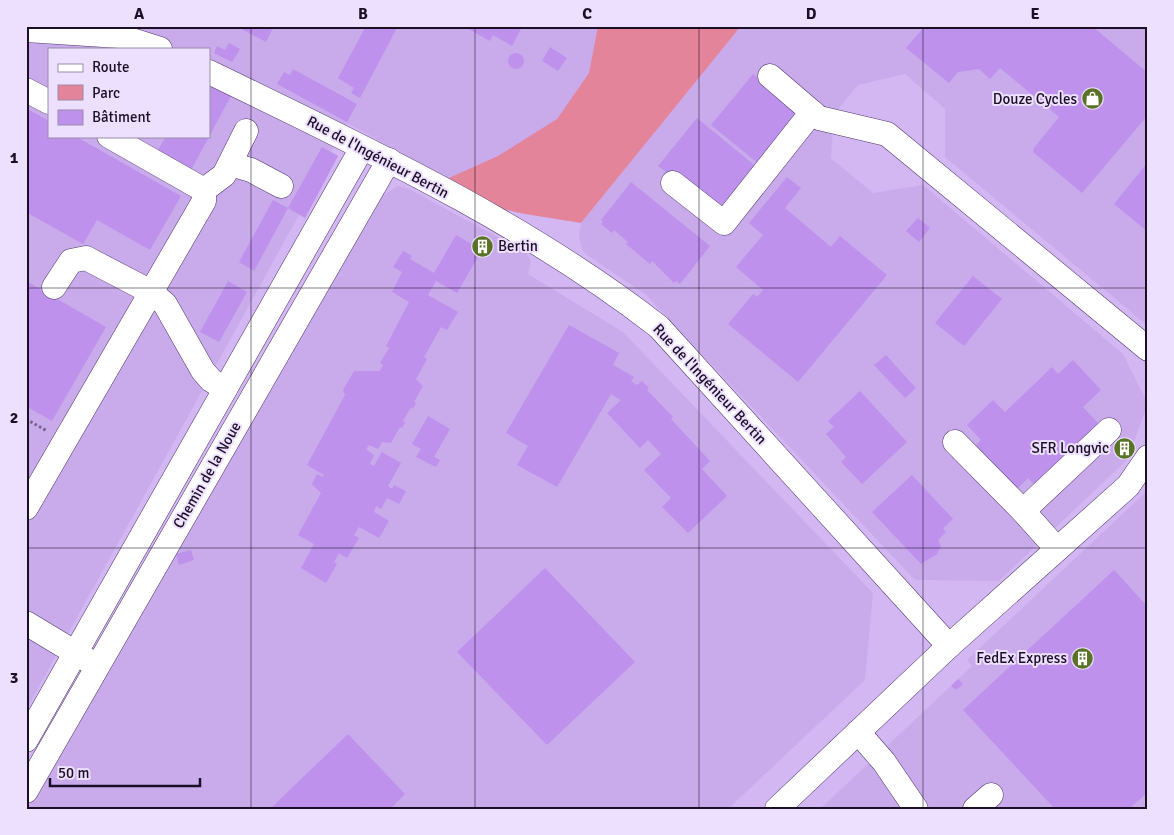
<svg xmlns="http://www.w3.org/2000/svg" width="1174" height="835" viewBox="0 0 1174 835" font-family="Signika,sans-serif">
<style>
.built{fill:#c9abec;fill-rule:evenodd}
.green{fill:#e3849a}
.building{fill:#bd91ec}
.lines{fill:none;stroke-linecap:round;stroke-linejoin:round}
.minor-casing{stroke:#4e3568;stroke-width:25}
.path{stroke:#75628a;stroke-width:3;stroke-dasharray:2.5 2.5;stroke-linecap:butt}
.minor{stroke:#fff;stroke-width:24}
.grid{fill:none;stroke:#1a0f24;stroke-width:1;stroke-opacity:0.55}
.labels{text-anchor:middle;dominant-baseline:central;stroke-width:4;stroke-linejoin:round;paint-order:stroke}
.poi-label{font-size:15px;fill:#1a0f24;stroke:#eddffe;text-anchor:end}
.street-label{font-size:15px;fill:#1a0f24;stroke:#eddffe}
.neatline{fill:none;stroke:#1a0f24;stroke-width:2}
.grid-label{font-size:16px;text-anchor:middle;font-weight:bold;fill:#1a0f24}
</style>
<rect width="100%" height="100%" fill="#d3b7f3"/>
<g class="built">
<path d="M26,26H714L525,214L503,209L347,123L331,152L338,156L305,218L299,215L26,710ZM49,49H209V136H49Z"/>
<polygon points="741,26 1148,26 1148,326 945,157 945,109 905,74 858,85 834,114 831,158 873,193 923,185 1123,354 1148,404 1127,460 999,581 915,580 646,295 587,255 582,249 579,237 581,223"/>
<polygon points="398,186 409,189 527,253 531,262 528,274 623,332 873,593 865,680 728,809 27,809 371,203"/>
<polygon points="1148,490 1148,809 820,809 972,666 967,660"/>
</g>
<polygon class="green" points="598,26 741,26 581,223 525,214 503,209 449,178 498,156 557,119 589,73"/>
<g class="building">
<polygon points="236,26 274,26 266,42"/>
<polygon points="366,26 398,26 360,98 351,93 354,88 338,78"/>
<polygon points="463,26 516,26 521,29 512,46 493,35 490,41"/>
<polygon points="925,26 1092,26 1148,73 1148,115 1082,193 1033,152 1034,148 1059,117 1000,68 990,79 979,69 958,72 949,83 906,48"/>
<polygon points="229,43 240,49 232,62 214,53 217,46 225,50"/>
<polygon points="550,47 567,58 558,71 542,61"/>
<circle cx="516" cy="61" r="8"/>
<polygon points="293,69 357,104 347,122 277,84 284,72 290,75"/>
<polygon points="753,74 802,114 760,165 711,125"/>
<polygon points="209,83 231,96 190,172 156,154 166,136 209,136"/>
<polygon points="26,108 49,121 49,136 75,136 181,196 150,250 97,220 83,244 26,212"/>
<polygon points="697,118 758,168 721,212 658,166"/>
<polygon points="322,147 338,156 305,218 288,208"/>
<polygon points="1148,162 1148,232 1114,204"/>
<polygon points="787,177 801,188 785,208 831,247 840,236 887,275 798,382 728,324 753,294 757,297 763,290 736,267 763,235 749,223"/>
<polygon points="631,182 710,246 680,284 676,281 674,283 652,261 650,264 626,244 628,242 614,230 612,233 601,224 603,222 601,220"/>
<polygon points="273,200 288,208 254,271 239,262"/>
<polygon points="918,218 930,228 919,242 906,231"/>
<polygon points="456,235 482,250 457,293 436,281 428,295 458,312 447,330 441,327 424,357 427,359 416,379 423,386 414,402 416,403 413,409 411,407 403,421 405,423 402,428 400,427 391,443 382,442 378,449 369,445 366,449 374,455 370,464 374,466 382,452 401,463 388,486 392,489 394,485 406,491 399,504 387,498 381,509 376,506 374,512 389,521 379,538 359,527 354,535 359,538 347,558 339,553 334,562 337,564 326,583 301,568 314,544 298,535 321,493 312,484 317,474 323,477 324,475 307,465 345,395 343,390 354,371 380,371 383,365 380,363 389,348 386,346 409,302 392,292 402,272 393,267 403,251 412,256 410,259 434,273"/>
<polygon points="477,238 486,243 483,249 474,243"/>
<polygon points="973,276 1002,299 964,346 935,323"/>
<polygon points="26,281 106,327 52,421 26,406"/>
<polygon points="228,281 247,292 219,342 200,332"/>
<polygon points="569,325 619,353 613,365 634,377 631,381 637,385 642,381 649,388 647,390 673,417 671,419 710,461 702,469 727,496 688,533 662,507 671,498 644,470 661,454 648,440 640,448 607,413 621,400 611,394 557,487 517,465 528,446 506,433"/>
<polygon points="886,355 916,388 905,398 874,365"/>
<polygon points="1073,360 1101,390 1083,407 1098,423 1091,430 1094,433 1036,487 1028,478 1017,489 975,446 981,440 967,425 993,400 1005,412 1052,367 1058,374"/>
<polygon points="860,391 907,442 862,484 841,462 846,457 826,434 834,427 828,421"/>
<polygon points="428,416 450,429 434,457 440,460 436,467 416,457 421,449 412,444"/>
<polygon points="1124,440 1131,443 1127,455 1120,453"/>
<polygon points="912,475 953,519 943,528 946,532 938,540 941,546 937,554 921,564 872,512"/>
<polygon points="191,550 194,560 179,565 176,554"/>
<polygon points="545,568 635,662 547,745 457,652"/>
<polygon points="1114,570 1148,607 1148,792 1129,809 1055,809 963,710"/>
<polygon points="958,679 963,684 956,690 951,686"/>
<polygon points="348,734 405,794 390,809 368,809 365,806 362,809 270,809"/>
</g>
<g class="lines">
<defs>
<g id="minor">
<polyline points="26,30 119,36 160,49"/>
<path d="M209,72C363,147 523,221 659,327L949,646"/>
<polyline points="770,76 819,118 887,134 1148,349"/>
<polyline points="26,90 49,102"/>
<polyline points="230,164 251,170 281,186"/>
<polyline points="673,183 724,223 812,112"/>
<polyline points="204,190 224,175 246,131"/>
<polyline points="54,287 71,261 86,258 151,292 165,304 203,371 211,380 225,389"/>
<polyline points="955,442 1023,511 1109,430"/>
<polyline points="26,508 204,201 204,190 109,136"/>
<polyline points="1023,511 1057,549"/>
<polyline points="26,623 89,661"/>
<polyline points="858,732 884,762 916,809"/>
<polyline points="26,740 362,148"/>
<polyline points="26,791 389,160"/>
<polyline points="777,809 949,646 1128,486 1148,457"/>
<polyline points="975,809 991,795"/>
</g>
</defs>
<use href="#minor" class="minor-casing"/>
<polyline class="path" points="26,419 47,431"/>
<use href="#minor" class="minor"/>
</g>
<path class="grid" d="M251,26V809M475,26V809M699,26V809M923,26V809M26,288H1148M26,548H1148"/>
<defs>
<symbol id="shop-disc" viewBox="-11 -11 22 22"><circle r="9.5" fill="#597326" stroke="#eddffe"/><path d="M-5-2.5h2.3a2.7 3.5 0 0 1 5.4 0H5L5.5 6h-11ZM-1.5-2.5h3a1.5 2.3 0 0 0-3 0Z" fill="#fff"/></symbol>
<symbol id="building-disc" viewBox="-11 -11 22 22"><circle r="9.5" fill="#597326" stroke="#eddffe"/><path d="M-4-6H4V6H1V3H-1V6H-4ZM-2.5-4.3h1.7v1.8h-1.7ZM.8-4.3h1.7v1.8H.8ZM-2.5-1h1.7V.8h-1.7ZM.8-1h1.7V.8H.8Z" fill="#fff"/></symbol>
</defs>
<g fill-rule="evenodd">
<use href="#shop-disc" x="1080" y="86" width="25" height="25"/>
<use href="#building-disc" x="470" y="234" width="25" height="25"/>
<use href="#building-disc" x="1112" y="436" width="25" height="25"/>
<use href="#building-disc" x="1070" y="646" width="25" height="25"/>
</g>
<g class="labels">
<g class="poi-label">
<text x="1077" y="99">Douze Cycles</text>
<text x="498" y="246" text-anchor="start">Bertin</text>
<text x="1109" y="448">SFR Longvic</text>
<text x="1067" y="658">FedEx Express</text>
</g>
<g class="street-label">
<text transform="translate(378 157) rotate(28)">Rue de l'Ingénieur Bertin</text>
<text transform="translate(710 384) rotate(47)">Rue de l'Ingénieur Bertin</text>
<text transform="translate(207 475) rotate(-60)">Chemin de la Noue</text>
</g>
</g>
<rect width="1174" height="835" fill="none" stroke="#eddffe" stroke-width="55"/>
<rect x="48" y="48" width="162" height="90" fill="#eddffe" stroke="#998ca7"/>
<rect x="58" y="64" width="25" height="8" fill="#ffffff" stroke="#998ca7"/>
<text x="92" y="72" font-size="15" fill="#1a0f24">Route</text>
<rect x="58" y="85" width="25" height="15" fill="#e3849a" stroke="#998ca7"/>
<text x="92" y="98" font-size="15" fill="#1a0f24">Parc</text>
<rect x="58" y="110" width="25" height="15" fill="#bd91ec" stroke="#998ca7"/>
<text x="92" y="122" font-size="15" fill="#1a0f24">Bâtiment</text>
<path d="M50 778v8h150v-8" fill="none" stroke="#1a0f24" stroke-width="2.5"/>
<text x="58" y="778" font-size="15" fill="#1a0f24" stroke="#eddffe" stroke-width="4" paint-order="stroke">50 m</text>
<rect x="28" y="28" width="1118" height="780" class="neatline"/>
<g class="grid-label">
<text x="139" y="19">A</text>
<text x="363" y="19">B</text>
<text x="587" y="19">C</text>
<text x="811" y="19">D</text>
<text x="1035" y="19">E</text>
<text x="14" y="163">1</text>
<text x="14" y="423">2</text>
<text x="14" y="683">3</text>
</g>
</svg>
